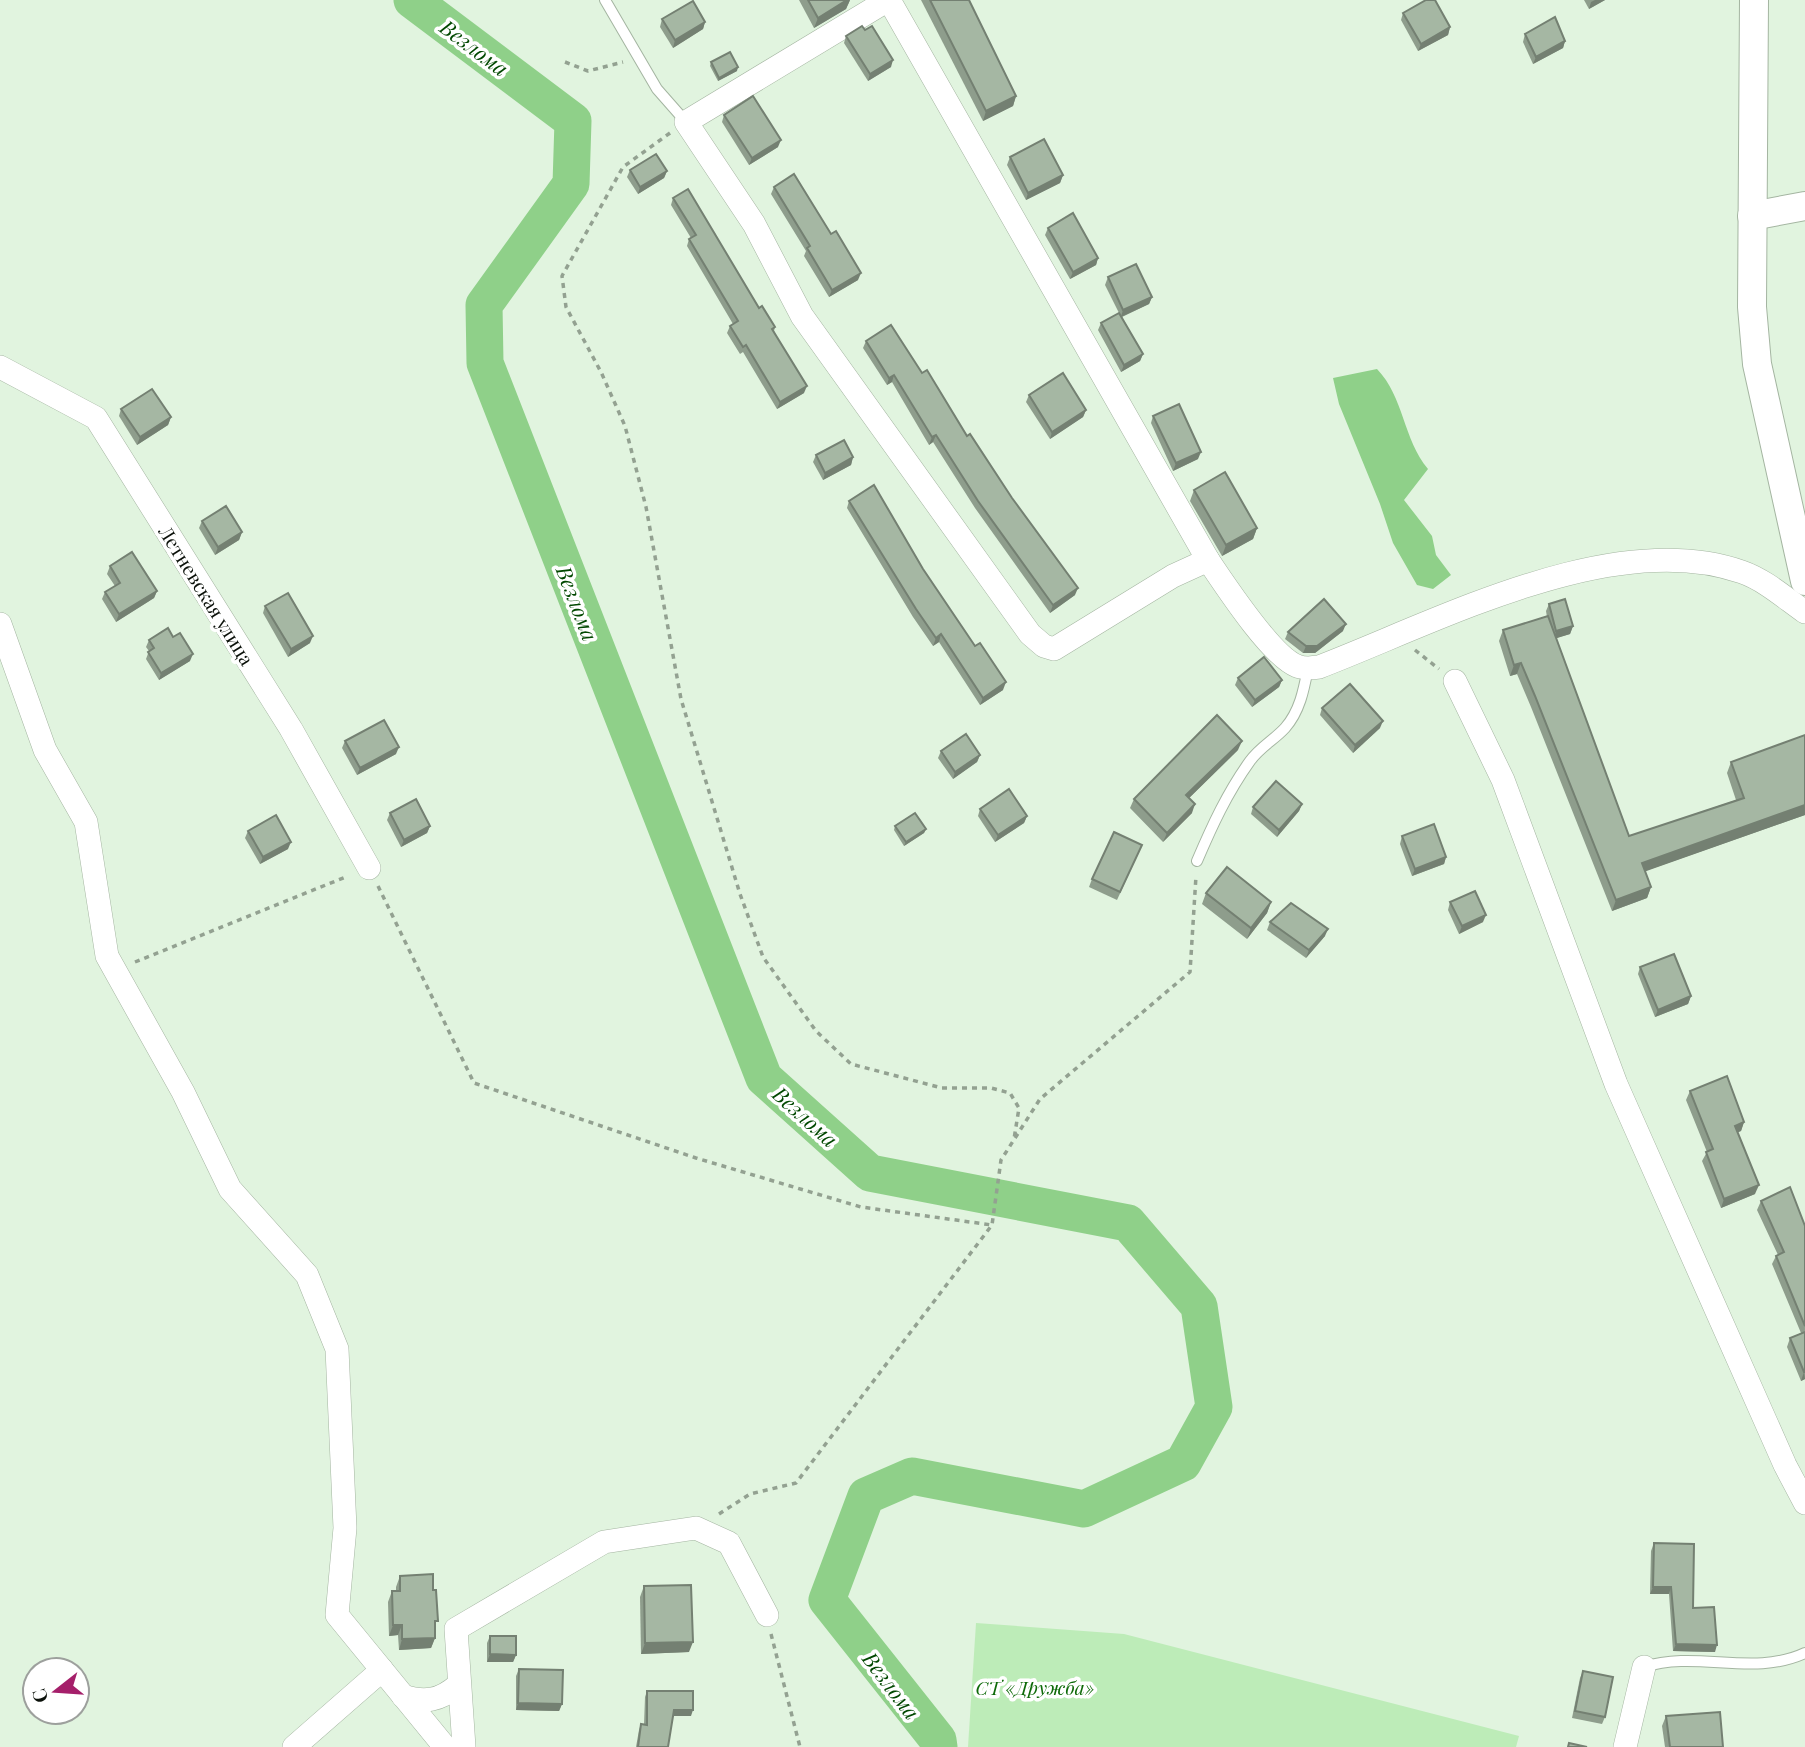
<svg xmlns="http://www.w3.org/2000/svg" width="1805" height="1747" viewBox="0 0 1805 1747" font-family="'Playfair Display',serif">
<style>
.green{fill:#bdecb8}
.water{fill:#8fd089}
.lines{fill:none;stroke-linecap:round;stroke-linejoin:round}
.river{stroke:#8fd089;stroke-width:37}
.service-casing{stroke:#a4b5a1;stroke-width:12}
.minor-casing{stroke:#a4b5a1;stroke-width:24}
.tertiary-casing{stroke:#a4b5a1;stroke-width:30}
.path{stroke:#93a191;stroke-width:3.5;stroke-dasharray:5 5;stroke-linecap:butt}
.service{stroke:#fff;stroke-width:10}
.minor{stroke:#fff;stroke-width:23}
.tertiary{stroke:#fff;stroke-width:28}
.wall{fill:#8e9d8c}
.shaded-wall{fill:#748072}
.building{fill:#a5b7a3;stroke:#748072;stroke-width:2}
.labels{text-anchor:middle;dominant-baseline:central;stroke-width:7;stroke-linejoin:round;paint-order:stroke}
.street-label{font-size:19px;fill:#0b110a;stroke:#fff}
.park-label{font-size:19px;font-style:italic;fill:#0e6a09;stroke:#fff}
.water-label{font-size:21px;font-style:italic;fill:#014800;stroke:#fff}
</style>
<rect width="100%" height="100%" fill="#e1f4df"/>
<polygon class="green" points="976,1623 1124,1634 1519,1736 1516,1747 968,1747"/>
<path class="water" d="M1377,369C1404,397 1403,439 1428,469L1404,500L1432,536L1436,555L1451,575L1433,589L1417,585L1393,543L1380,504L1339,404L1333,378Z"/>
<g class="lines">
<polyline class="river" points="412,0 573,121 571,184 484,305 485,363 764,1078 870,1173 1128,1223 1199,1306 1214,1407 1183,1463 1084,1509 912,1476 866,1496 827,1600 938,1740 939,1747"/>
<defs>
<g id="service">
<polyline points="605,0 657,89 686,122"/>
<path d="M1197,861C1212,826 1227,793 1250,761C1260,747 1274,740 1285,728C1300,711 1304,689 1308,668"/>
<path d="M1644,1667C1696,1650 1754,1677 1805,1653"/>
</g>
<g id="minor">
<polyline points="888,0 686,122 754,224 802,316 1030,634 1044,646 1054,649 1173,576 1208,560"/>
<path d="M889,0L1208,560C1225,585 1271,656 1297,666C1304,669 1312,668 1319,667C1439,621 1614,527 1742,572C1765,580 1785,598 1805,612"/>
<polyline points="0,367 96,418 291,729 369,868"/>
<polyline points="0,624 45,750 86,822 107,956 183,1092 230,1189 307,1275 337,1349 345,1528 337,1615 445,1747"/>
<polyline points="1455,681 1503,780 1616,1084 1785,1465 1805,1503"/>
<path d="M403,1696C424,1703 440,1701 458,1685"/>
<polyline points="294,1747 382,1670"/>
<polyline points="464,1747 456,1629 604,1542 696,1528 729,1543 767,1615"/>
<polyline points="1625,1747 1644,1667"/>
</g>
<g id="tertiary">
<polyline points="1754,0 1752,307 1757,364 1805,581"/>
<polyline points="1752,216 1805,206"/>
</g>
</defs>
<use href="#service" class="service-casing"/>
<use href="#minor" class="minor-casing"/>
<use href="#tertiary" class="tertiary-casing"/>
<g class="path">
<polyline points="565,62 588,71 623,62"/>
<polyline points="670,133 623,167 562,276 566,307 601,372 625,426 646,507 681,699 740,894 763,957 816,1031 851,1064 942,1088 991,1088 1010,1093 1019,1108 1014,1139"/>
<polyline points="1415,650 1439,669"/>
<polyline points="378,886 474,1083 696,1158 861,1207 992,1225"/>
<polyline points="135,962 348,876"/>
<polyline points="719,1514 750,1494 796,1483 992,1225 1001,1160 1040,1099 1190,972 1196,876"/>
<polyline points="771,1634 800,1747"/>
</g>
<use href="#service" class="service"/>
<use href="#minor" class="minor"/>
<use href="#tertiary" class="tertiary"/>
</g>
<g class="wall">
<polygon points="799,0 850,0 846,9 814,28"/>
<polygon points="921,0 969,0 1016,96 1013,106 983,121"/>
<polygon points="1584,0 1605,0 1589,9"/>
<polygon points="1403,13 1450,27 1448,35 1418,51 1401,20"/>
<polygon points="662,19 705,22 703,29 673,48 660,27"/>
<polygon points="865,30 891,67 868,81 844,43 846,36"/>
<polygon points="1525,34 1565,41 1563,48 1533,64 1523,42"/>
<polygon points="711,62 737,71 718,81 710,66"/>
<polygon points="724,115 778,147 749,165 722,122"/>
<polygon points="1010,157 1063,175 1060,183 1026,200 1007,165"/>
<polygon points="630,170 667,171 664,178 638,194 627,177"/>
<polygon points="774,187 831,234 858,280 829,297 804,256 806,251 771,194"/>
<polygon points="673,198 759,308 775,327 774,331 804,393 777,409 743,352 740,354 727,333 730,326 733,324 687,246 689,239 691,238 671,205"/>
<polygon points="1048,228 1098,258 1096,265 1070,279 1045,235"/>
<polygon points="1108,277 1152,297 1149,304 1122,317 1143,354 1140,361 1121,372 1098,330 1101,323 1119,313 1105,285"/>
<polygon points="866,341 922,373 1012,498 1075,595 1050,613 975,508 933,442 929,445 892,382 887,385 863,348"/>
<polygon points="1029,395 1086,410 1083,417 1050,439 1026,402"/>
<polygon points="121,409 171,417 168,425 137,445 119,416"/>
<polygon points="1153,416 1198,459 1173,471 1151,423"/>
<polygon points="816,455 853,457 851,465 823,480 813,462"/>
<polygon points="1194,490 1257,528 1253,539 1222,556 1190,501"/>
<polygon points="849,501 923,569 975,646 1003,690 980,705 939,642 933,646 913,617 847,508"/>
<polygon points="202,521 242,532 239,540 215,555 199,528"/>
<polygon points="110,566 157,591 154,598 116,622 102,599 105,592 115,586 107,574"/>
<polygon points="1549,604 1573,626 1570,634 1556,638 1629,836 1736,800 1727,773 1731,762 1805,735 1805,815 1645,871 1651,887 1647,898 1612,911 1531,707 1517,674 1510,676 1499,641 1503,630 1547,617 1546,611"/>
<polygon points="265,606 310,643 288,657 263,613"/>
<polygon points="1343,631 1315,653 1303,653 1285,639 1288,632"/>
<polygon points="173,637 190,661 159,680 146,659 149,651 146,647 149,640"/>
<polygon points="1238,678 1282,680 1279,687 1252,707 1235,685"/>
<polygon points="1322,708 1380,728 1353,753 1320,715"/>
<polygon points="345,741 396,754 357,775 342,748"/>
<polygon points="1238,750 1189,798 1192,813 1163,842 1130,808 1134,799"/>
<polygon points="941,751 980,755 977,762 953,779 938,758"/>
<polygon points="1302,804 1299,811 1277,837 1251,814 1253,807"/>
<polygon points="980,809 1027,816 1024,823 995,842 978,816"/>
<polygon points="390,813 430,826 427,833 401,847 387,820"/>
<polygon points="895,826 926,829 924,833 904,846 894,830"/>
<polygon points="248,831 288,849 260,864 245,838"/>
<polygon points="1402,836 1446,857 1444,864 1412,876 1400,844"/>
<polygon points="1139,852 1117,900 1089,887 1092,879"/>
<polygon points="1206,893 1271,902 1267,913 1247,939 1202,904"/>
<polygon points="1450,902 1483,922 1459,934 1448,910"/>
<polygon points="1270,922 1325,936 1306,958 1267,930"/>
<polygon points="1640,967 1691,996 1688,1004 1655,1017 1638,974"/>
<polygon points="1690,1091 1744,1122 1741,1131 1737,1132 1755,1194 1721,1208 1702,1161 1707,1152 1686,1100"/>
<polygon points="1761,1201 1805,1226 1805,1379 1801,1381 1787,1347 1790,1338 1801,1333 1772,1264 1776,1256 1778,1255 1757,1210"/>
<polygon points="1654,1543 1715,1652 1673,1651 1669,1594 1650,1594 1651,1551"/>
<polygon points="400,1576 435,1628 435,1638 431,1648 399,1650 398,1635 389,1636 388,1602 392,1591 396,1591 396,1587"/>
<polygon points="644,1586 689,1652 641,1654 640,1597"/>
<polygon points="490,1636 516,1655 513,1662 487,1662 487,1643"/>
<polygon points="519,1669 562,1704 559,1711 516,1710 516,1676"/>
<polygon points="1583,1671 1605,1717 1602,1724 1572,1718 1580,1678"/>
<polygon points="647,1691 691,1716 673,1716 668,1747 636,1747 639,1730 641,1724 644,1725 645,1697"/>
<polygon points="1666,1716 1723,1747 1665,1747 1662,1726"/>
</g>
<g class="shaded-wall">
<polygon points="847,0 850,0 846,9 814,28 818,18"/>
<polygon points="1595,0 1605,0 1589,9 1591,2"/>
<polygon points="705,22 703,29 673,48 675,40"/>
<polygon points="1450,27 1448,35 1418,51 1421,44"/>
<polygon points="1565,41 1563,48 1533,64 1536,57"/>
<polygon points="893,60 891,67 868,81 870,74"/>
<polygon points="738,67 737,71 718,81 719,78"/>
<polygon points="1016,96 1013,106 983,121 986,111"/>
<polygon points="781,140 778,147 749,165 752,158"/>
<polygon points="667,171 664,178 638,194 640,187"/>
<polygon points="1063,175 1060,183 1026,200 1028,193"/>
<polygon points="1098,258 1096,265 1070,279 1073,272"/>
<polygon points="861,273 858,280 829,297 832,290"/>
<polygon points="1152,297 1149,304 1121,317 1123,310"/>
<polygon points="1143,354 1140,361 1121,372 1124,365"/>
<polygon points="894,375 892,382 887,385 889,378"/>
<polygon points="807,386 804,393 777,409 780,402"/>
<polygon points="1086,410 1083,417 1050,439 1052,432"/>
<polygon points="171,417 168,425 137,445 140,437"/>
<polygon points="936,435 933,442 929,445 932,437"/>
<polygon points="1201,452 1198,459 1173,471 1176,463"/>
<polygon points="853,457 851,465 823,480 825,473"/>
<polygon points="1257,528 1253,539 1222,556 1226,545"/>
<polygon points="242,532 239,540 215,555 218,547"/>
<polygon points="1078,588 1075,595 1050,613 1053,605"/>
<polygon points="157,591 154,598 116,622 119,614"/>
<polygon points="1346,624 1343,631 1315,653 1303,653 1306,646"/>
<polygon points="1573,626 1570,634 1554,639 1556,631"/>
<polygon points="941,634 939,642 933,646 936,638"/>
<polygon points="313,636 310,643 288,657 291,649"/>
<polygon points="193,654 190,661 159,680 161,673"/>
<polygon points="1521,663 1517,674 1510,676 1514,665"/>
<polygon points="1282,680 1279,687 1252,707 1255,700"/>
<polygon points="1006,682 1003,690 980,705 983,698"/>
<polygon points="1383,721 1380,728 1353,753 1355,745"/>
<polygon points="1242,741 1238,750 1183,804 1186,795"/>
<polygon points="399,747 396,754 357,775 360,768"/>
<polygon points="980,755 977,762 953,779 955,772"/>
<polygon points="1195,804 1192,813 1163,842 1167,833"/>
<polygon points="1302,804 1299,811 1277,837 1279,830"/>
<polygon points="1805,805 1805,815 1638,874 1642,863"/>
<polygon points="1027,816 1024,823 995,842 998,835"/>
<polygon points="430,826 427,833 401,847 404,840"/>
<polygon points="926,829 924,833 904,846 906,842"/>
<polygon points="291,842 288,849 260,864 263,857"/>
<polygon points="1446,857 1444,864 1412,876 1415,869"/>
<polygon points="1651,887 1647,898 1612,911 1616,900"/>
<polygon points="1271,902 1267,913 1247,939 1251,928"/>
<polygon points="1486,915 1483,922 1459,934 1462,926"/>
<polygon points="1328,929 1325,936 1306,958 1309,950"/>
<polygon points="1691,996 1688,1004 1655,1017 1658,1010"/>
<polygon points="1744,1122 1741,1131 1732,1135 1735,1126"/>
<polygon points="1759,1185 1755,1194 1721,1208 1724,1199"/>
<polygon points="1804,1372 1805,1379 1801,1381"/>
<polygon points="1653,1587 1671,1587 1669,1594 1650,1594"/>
<polygon points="393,1625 402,1625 398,1635 389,1636"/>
<polygon points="435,1638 431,1648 399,1650 402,1639"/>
<polygon points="693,1642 689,1652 641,1654 645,1643"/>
<polygon points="1676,1644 1717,1645 1715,1652 1673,1651"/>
<polygon points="490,1654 516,1655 513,1662 487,1662"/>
<polygon points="518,1703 562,1704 559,1711 516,1710"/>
<polygon points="674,1710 693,1710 691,1716 671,1716"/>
</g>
<g class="building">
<polygon points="808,0 847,0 818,18"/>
<polygon points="930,0 969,0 1016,96 986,111"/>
<polygon points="1426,0 1435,0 1450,27 1421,44 1403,13"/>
<polygon points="693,1 705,22 675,40 662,19"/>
<polygon points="1555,17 1565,41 1536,57 1525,34"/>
<polygon points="862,26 865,30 872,26 893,60 870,74 846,36"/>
<polygon points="730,52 738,67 719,78 711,62"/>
<polygon points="753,96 781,140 752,158 724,115"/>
<polygon points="1044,139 1063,175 1028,193 1010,157"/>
<polygon points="656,154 667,171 640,187 630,170"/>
<polygon points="794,174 831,234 836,231 861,273 832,290 807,248 810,246 774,187"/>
<polygon points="688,189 759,308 762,306 775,327 772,329 807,386 780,402 746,345 743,347 730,326 738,321 689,239 696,235 673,198"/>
<polygon points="1073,213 1098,258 1073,272 1048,228"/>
<polygon points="1136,264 1152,297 1123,310 1108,277"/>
<polygon points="1119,313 1143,354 1124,365 1101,323"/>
<polygon points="891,325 922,373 927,370 967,436 970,434 1012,498 1078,588 1053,605 978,501 936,435 932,437 894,375 889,378 866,341"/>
<polygon points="1063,373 1086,410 1052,432 1029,395"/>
<polygon points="152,389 171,417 140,437 121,409"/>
<polygon points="1179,404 1201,452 1176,463 1153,416"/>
<polygon points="844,440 853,457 825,473 816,455"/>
<polygon points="1225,472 1257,528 1226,545 1194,490"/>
<polygon points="874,485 923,569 975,646 980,643 1006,682 983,698 941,634 936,638 916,609 849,501"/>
<polygon points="226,506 242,532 218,547 202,521"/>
<polygon points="132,552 157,591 119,614 105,592 120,583 110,566"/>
<polygon points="288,593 313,636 291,649 265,606"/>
<polygon points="1324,599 1346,624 1317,646 1306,646 1288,632"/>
<polygon points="1565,599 1573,626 1556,631 1549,604"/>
<polygon points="1548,616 1629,836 1744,798 1731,762 1805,735 1805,805 1642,863 1651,887 1616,900 1535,696 1521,663 1514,665 1503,630"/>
<polygon points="168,628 173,637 180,633 193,654 161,673 148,652 154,648 149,640"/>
<polygon points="1264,657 1282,680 1255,700 1238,678"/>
<polygon points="1350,684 1383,721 1355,745 1322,708"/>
<polygon points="1217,715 1242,741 1186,795 1195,804 1167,833 1134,799"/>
<polygon points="384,720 399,747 360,768 345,741"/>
<polygon points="966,734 980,755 955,772 941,751"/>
<polygon points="1276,781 1302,804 1279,830 1253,807"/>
<polygon points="1009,789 1027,816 998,835 980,809"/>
<polygon points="416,799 430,826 404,840 390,813"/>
<polygon points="915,813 926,829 906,842 895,826"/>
<polygon points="276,815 291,842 263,857 248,831"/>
<polygon points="1434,824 1446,857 1415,869 1402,836"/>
<polygon points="1114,832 1142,845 1120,892 1092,879"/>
<polygon points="1227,867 1271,902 1251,928 1206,893"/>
<polygon points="1475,891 1486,915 1462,926 1450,902"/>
<polygon points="1291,903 1328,929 1309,950 1270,922"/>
<polygon points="1674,954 1691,996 1658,1010 1640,967"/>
<polygon points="1727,1076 1744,1122 1735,1126 1759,1185 1724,1199 1706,1152 1713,1149 1690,1091"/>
<polygon points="1790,1187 1805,1226 1805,1326 1776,1256 1784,1252 1761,1201"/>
<polygon points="1805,1332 1805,1372 1804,1372 1790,1338"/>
<polygon points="1654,1543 1694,1544 1693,1608 1714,1607 1717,1645 1676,1644 1671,1587 1653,1587"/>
<polygon points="433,1574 433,1590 436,1590 438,1621 435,1621 435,1638 402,1639 402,1625 393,1625 392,1591 400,1591 400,1576"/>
<polygon points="691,1585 693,1642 645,1643 644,1586"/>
<polygon points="490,1636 516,1636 516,1655 490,1654"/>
<polygon points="519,1669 563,1670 562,1704 518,1703"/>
<polygon points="1583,1671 1613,1677 1605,1717 1575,1711"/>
<polygon points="647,1691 693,1691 693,1710 674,1710 668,1747 638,1747 641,1724 647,1725"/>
<polygon points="1720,1712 1723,1747 1670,1747 1666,1716"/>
<polygon points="1569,1743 1587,1747 1568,1747"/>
</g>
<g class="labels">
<g class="street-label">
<text transform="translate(207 595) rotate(58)">Летневская улица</text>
</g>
<g class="park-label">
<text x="1035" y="1687">СТ «Дружба»</text>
</g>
<g class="water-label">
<text transform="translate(475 47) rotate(37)">Везлома</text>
<text transform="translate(578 603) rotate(69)">Везлома</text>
<text transform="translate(806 1116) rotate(42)">Везлома</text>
<text transform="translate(892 1685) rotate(53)">Везлома</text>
</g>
</g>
<g transform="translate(56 1691) rotate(253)"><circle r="33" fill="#ffffff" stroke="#9da09d" stroke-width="2"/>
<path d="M0-5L12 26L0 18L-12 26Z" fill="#a51f6a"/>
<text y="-10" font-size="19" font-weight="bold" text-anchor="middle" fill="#0b110a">С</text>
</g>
</svg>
